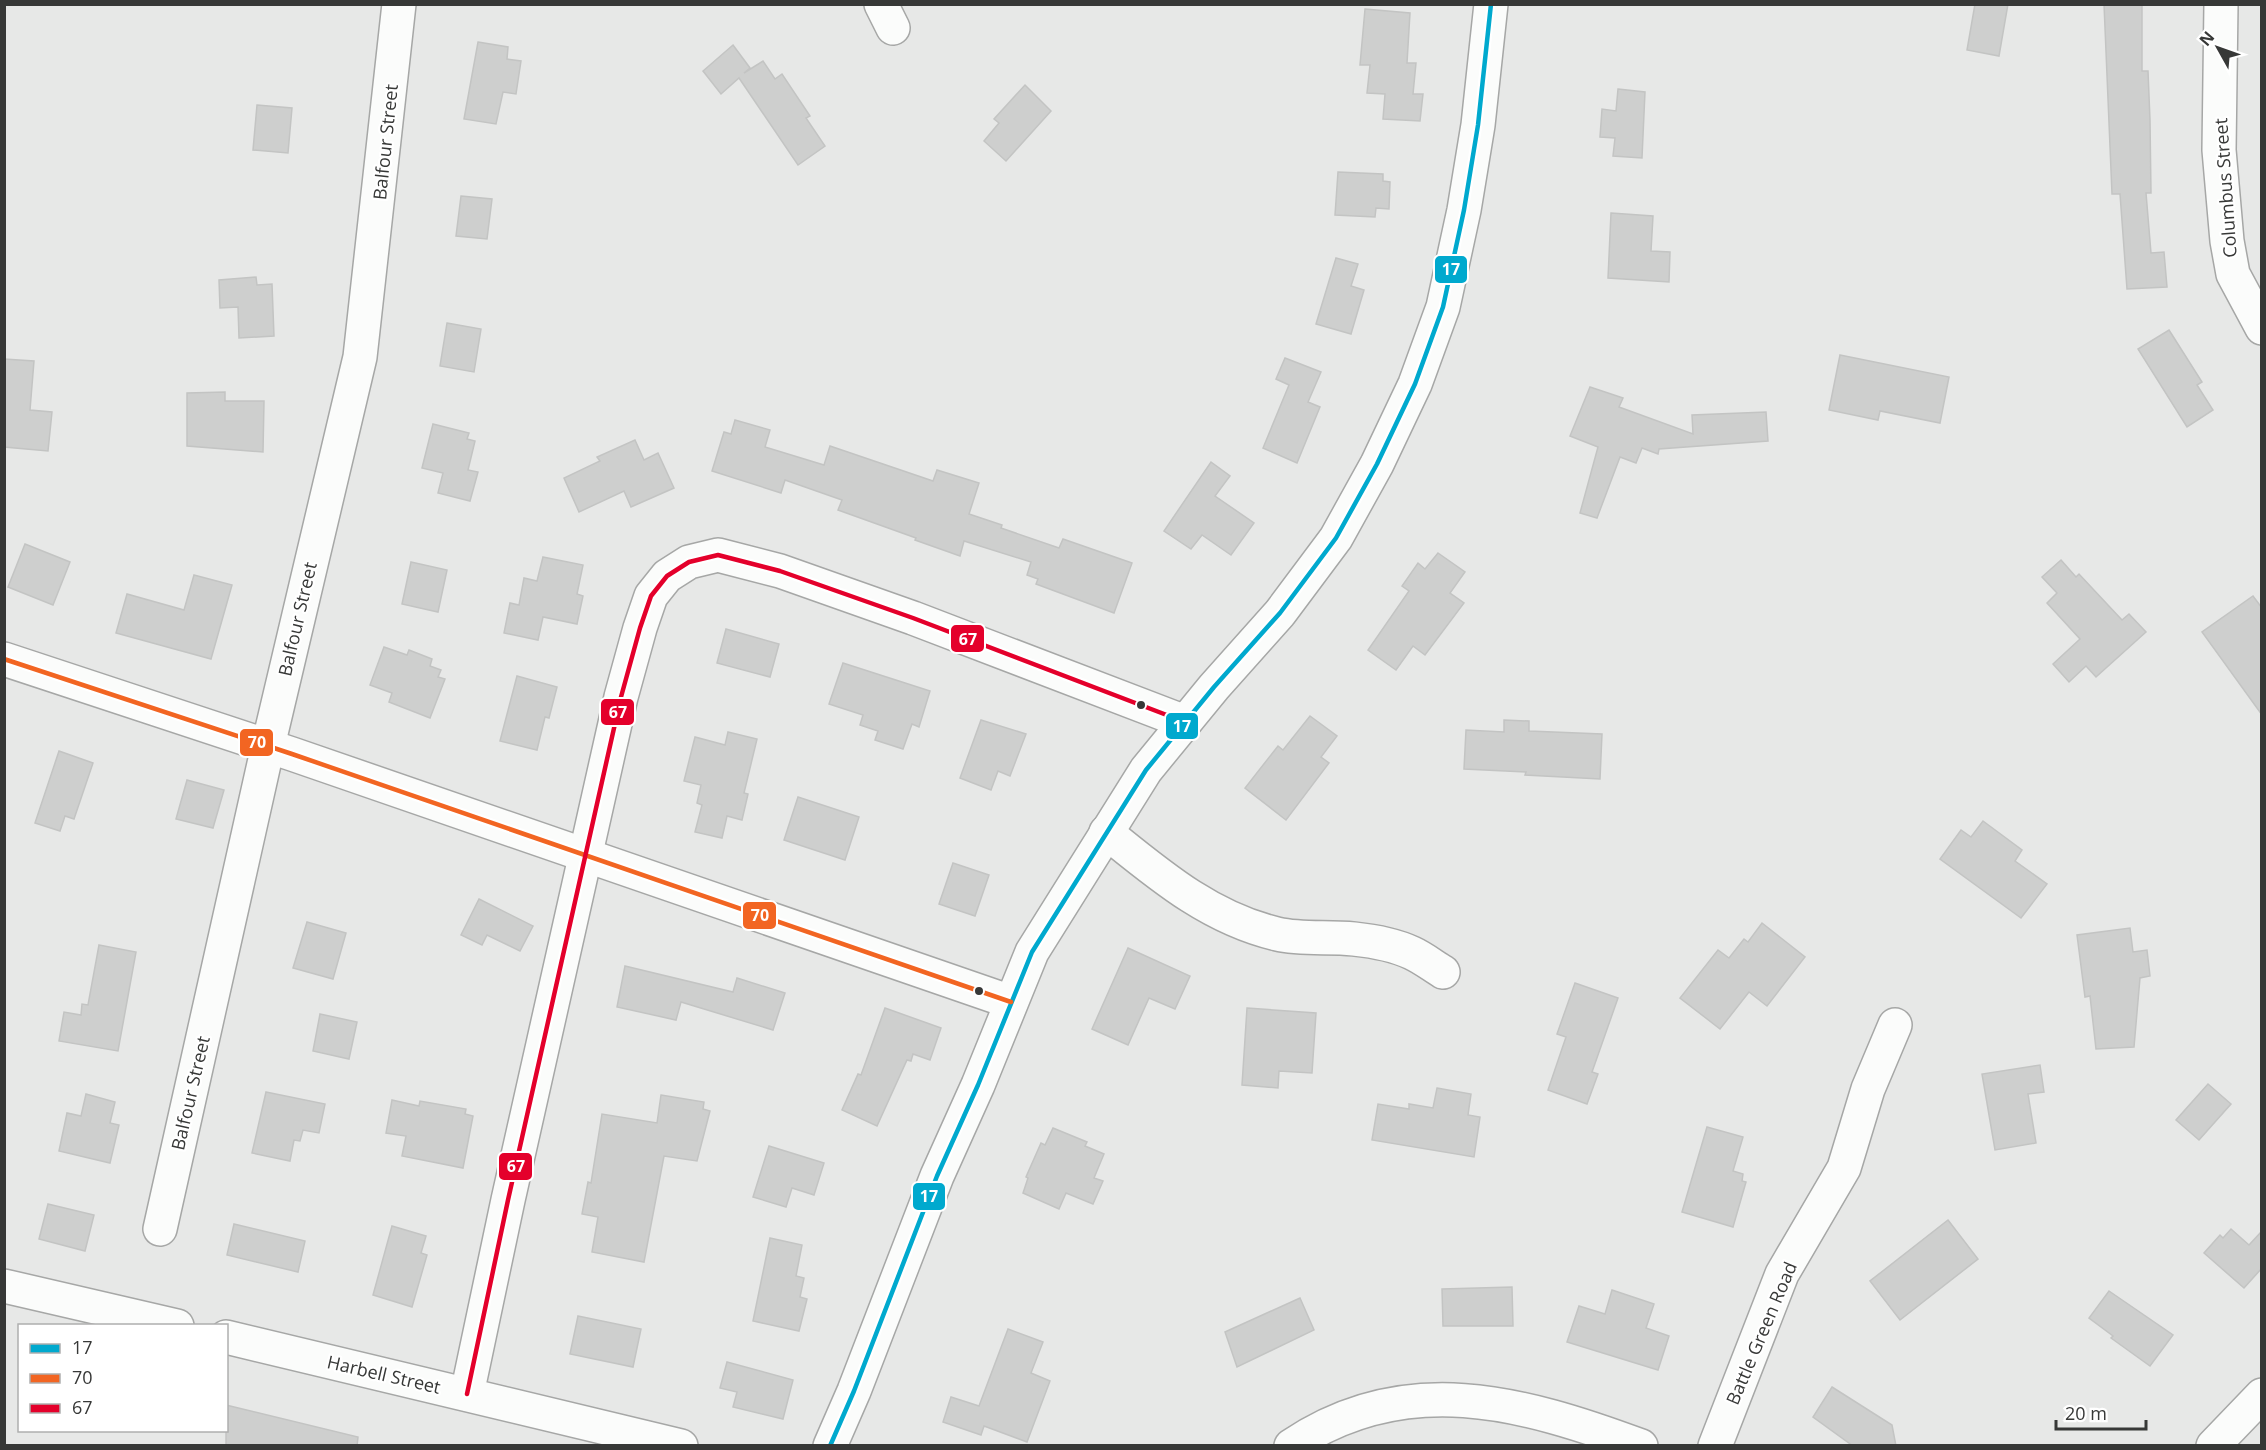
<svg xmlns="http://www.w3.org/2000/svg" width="2266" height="1450" viewBox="0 0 2266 1450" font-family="'Open Sans',sans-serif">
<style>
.building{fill:#cecfce;stroke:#c3c4c3;stroke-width:1.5}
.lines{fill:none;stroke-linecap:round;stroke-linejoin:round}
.minor-casing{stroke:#a6a7a6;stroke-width:36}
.major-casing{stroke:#a6a7a6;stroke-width:36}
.minor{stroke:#fbfcfb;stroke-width:33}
.major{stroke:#fbfcfb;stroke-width:33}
.bus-1-casing{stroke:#fff;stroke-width:9}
.bus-2-casing{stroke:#fff;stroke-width:9}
.bus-3-casing{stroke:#fff;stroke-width:9}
.bus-1{stroke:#00a9ce;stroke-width:4.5}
.bus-2{stroke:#f26522;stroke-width:4.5}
.bus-3{stroke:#e4002b;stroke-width:4.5}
.bus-dot{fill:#373837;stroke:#fff;stroke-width:2}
.labels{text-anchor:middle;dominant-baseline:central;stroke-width:4.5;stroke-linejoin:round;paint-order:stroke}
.street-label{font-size:18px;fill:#373837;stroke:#fff}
.line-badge{stroke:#fff;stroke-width:2}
.badge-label{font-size:16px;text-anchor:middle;font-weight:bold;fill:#fff}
</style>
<rect width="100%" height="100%" fill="#e7e8e7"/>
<g class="building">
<polygon points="1975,4 2008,4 1999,56 1967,50"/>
<polygon points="2104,4 2142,4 2142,71 2148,71 2150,120 2151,193 2146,193 2151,253 2164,252 2167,287 2127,289 2120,194 2112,194"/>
<polygon points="1365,9 1410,13 1407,63 1416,63 1413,94 1423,94 1420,121 1383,119 1385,94 1367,93 1370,65 1360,65"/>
<polygon points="478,42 508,47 507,59 521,61 516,94 503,92 496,124 464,119"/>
<polygon points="733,45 750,68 744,73 763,61 775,79 782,74 810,116 806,118 825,146 798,165 739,78 721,94 703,71"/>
<polygon points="1025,85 1051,111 1006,161 984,141 999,123 994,119"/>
<polygon points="1618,89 1645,92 1642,158 1613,156 1615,138 1600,137 1602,109 1616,111"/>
<polygon points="257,105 292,108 288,153 253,150"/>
<polygon points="1338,172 1383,174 1383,181 1390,182 1389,209 1376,208 1375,217 1335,215"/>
<polygon points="461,196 492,199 487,239 456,236"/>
<polygon points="1611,213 1653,216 1651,251 1670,252 1669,282 1608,278"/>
<polygon points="1336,258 1358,264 1351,286 1364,290 1351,334 1316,324"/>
<polygon points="256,277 257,285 272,284 274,336 239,338 238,307 220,308 219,280"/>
<polygon points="447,323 481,329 474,372 440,366"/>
<polygon points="2169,330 2202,382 2197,385 2213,410 2187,427 2138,349"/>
<polygon points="1840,355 1949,377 1940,423 1880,411 1878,420 1829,410"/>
<polygon points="1285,358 1321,372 1308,402 1320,407 1297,463 1263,448 1289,385 1276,379"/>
<polygon points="4,359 34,361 30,410 52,412 48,451 4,447"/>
<polygon points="1590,387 1623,398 1619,407 1693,434 1692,415 1766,412 1768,441 1659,449 1658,454 1642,448 1636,463 1620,457 1597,518 1580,513 1598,447 1570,436"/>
<polygon points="225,392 225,401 264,401 263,452 187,446 187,393"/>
<polygon points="735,420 770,430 765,447 824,465 830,446 933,481 937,470 979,483 969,514 1002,525 1001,528 1059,548 1063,539 1132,563 1114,613 1036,584 1038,579 1027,575 1031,562 964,541 960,556 915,540 916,538 838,510 842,500 785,480 781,493 712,471 724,432 731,434"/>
<polygon points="433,424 469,433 467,439 475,441 468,470 478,472 470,501 438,493 443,473 422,468"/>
<polygon points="635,440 644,460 658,453 674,488 631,507 624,491 579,512 564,478 600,461 597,457"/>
<polygon points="1211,462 1230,476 1215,496 1254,523 1231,555 1202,535 1191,549 1164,531"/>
<polygon points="25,544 70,562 53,605 8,587"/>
<polygon points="1438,553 1465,572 1450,593 1464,603 1425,655 1413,646 1396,670 1368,650 1409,591 1402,586 1418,563 1425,569"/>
<polygon points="543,557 583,565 577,594 583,596 577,624 543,617 538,640 504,633 510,603 519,605 524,578 537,581"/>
<polygon points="2061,560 2076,577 2079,574 2122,620 2129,614 2146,632 2096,677 2086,666 2069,682 2053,664 2080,639 2047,603 2057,593 2042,577"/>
<polygon points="411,562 447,570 438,612 402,604"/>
<polygon points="194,575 232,585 211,659 116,633 127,594 184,610"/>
<polygon points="2253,596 2262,608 2262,715 2202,632"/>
<polygon points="726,629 779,644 770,677 717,663"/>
<polygon points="384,647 407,655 409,650 432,659 430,666 441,670 438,677 445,679 430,718 389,702 392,693 370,685"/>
<polygon points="843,663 930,691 919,727 912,724 903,749 875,740 878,731 860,725 863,715 829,704"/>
<polygon points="517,676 557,687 549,718 545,717 537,750 500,741"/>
<polygon points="1310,716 1337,736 1321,757 1329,763 1286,820 1245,788 1278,746 1283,750"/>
<polygon points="981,720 1026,734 1010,776 998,771 991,790 960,778"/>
<polygon points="1504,720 1529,721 1529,731 1602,734 1600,779 1525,775 1526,772 1464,769 1466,730 1504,732"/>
<polygon points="728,732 757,739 744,793 748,794 742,820 727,816 722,838 695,832 702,805 697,803 701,785 684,781 695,737 725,745"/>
<polygon points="59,751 93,763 74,819 65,816 60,831 35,823"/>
<polygon points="187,780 224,790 213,828 176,819"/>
<polygon points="798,797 859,817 845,860 784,840"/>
<polygon points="1983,821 2022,850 2015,861 2047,884 2021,918 1940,859 1961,830 1971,837"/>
<polygon points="953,863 989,875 975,916 939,904"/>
<polygon points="479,899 533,926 520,951 487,935 482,945 461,935"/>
<polygon points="307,922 346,933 333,979 293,968"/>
<polygon points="1762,923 1805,957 1767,1006 1749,992 1720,1029 1680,998 1718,950 1729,958 1744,939 1748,942"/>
<polygon points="2130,928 2133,952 2147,950 2150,976 2140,978 2134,1047 2096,1049 2090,996 2085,997 2077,935"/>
<polygon points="99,945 136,952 118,1051 59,1041 64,1012 81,1015 82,1004 88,1005"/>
<polygon points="1128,948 1190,976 1175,1009 1149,998 1128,1045 1092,1029"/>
<polygon points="625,966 733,992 737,978 785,993 773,1030 681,1002 676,1020 617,1007"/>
<polygon points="1575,983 1618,998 1592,1072 1598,1074 1587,1104 1548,1090 1566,1037 1557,1034"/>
<polygon points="885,1008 941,1028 930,1060 913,1054 911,1061 907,1060 877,1126 842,1110 858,1074 861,1075"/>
<polygon points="1247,1008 1316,1013 1312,1073 1279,1071 1278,1088 1242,1085"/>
<polygon points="320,1014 357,1022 349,1059 313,1051"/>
<polygon points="2040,1065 2044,1092 2028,1094 2036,1143 1995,1150 1982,1074"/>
<polygon points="2208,1084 2231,1104 2199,1140 2176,1120"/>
<polygon points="1437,1088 1471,1094 1468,1115 1480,1117 1474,1157 1372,1140 1378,1104 1409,1109 1409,1104 1433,1108"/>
<polygon points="266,1092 325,1104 319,1133 303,1130 300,1141 294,1140 290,1161 252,1153"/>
<polygon points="86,1094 115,1102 110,1123 119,1125 110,1163 59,1151 67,1113 81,1116"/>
<polygon points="661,1095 704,1102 703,1109 710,1111 697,1161 664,1156 644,1262 592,1252 598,1217 582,1214 588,1182 591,1183 602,1114 657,1123"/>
<polygon points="392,1100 419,1106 420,1101 466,1109 465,1114 473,1116 463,1168 402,1156 406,1136 386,1133"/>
<polygon points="1707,1127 1743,1137 1733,1171 1743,1174 1742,1181 1746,1182 1733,1227 1682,1212"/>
<polygon points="1053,1128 1087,1142 1085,1146 1104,1154 1094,1178 1103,1181 1093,1204 1066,1193 1059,1209 1023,1193 1028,1178 1026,1177 1041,1143 1045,1145"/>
<polygon points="769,1146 824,1163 814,1195 792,1188 786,1207 753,1197"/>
<polygon points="48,1204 94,1215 85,1251 39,1239"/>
<polygon points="1948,1220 1978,1259 1900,1320 1870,1281"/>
<polygon points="234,1224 305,1241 298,1272 227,1255"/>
<polygon points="392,1226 426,1236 421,1253 427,1255 412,1307 373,1295"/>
<polygon points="2231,1229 2249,1245 2262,1231 2262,1268 2244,1288 2204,1253 2220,1235 2223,1238"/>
<polygon points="770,1238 802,1245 796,1276 804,1278 800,1297 807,1299 799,1331 753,1321"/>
<polygon points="1512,1287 1513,1326 1443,1326 1442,1289"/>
<polygon points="1612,1290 1654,1304 1646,1328 1669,1336 1658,1370 1567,1342 1579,1306 1605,1314"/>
<polygon points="2109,1291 2173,1335 2150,1366 2111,1338 2113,1336 2089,1318"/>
<polygon points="1300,1298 1314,1330 1237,1367 1225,1332"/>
<polygon points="578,1316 641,1329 633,1367 570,1354"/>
<polygon points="1008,1329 1043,1342 1031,1373 1050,1381 1027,1442 984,1426 981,1435 943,1422 951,1397 979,1406"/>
<polygon points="727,1362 793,1380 783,1419 733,1407 737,1392 720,1388"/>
<polygon points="1832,1387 1892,1425 1896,1446 1853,1446 1813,1417"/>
<polygon points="226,1405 358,1437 357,1446 226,1446"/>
</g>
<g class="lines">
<defs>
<g id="minor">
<polyline points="881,4 893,28"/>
<polyline points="2221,4 2219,150 2227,241 2233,274 2262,328"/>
<polyline points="4,659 292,754 1011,1002"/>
<path d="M1106,832C1158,874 1209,918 1277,934C1302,940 1329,936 1354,939C1373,941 1395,945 1412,953C1423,958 1433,966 1443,972"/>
<polyline points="160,1229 268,746 360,357 399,4"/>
<polyline points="4,1286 177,1326"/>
<polyline points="226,1337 681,1446"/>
<polyline points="467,1394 508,1200 621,697 640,628 651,596 667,576 689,562 718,555 780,571 913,618 1185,722"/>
<polyline points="830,1446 854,1391 937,1176 978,1085 1032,952 1146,770 1214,687 1280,613 1336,538 1377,464 1415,384 1443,307 1464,210 1478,125 1491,4"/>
<path d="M1291,1446C1405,1369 1522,1402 1641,1446"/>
<polyline points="1715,1446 1782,1274 1844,1168 1868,1089 1895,1025"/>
</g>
<polyline id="major" points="2213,1446 2262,1395"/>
</defs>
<use href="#minor" class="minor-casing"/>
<use href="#major" class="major-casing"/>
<use href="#minor" class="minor"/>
<use href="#major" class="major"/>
<defs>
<polyline id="bus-1" points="830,1446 854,1391 937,1176 978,1085 1032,952 1146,770 1214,687 1280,613 1336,538 1377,464 1415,384 1443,307 1464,210 1478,125 1491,4"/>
<polyline id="bus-2" points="4,659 292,754 1011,1002"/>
<polyline id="bus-3" points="467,1394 508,1200 621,697 640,628 651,596 667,576 689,562 718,555 780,571 913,618 1185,722"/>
</defs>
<use href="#bus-1" class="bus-1-casing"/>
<use href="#bus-2" class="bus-2-casing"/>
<use href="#bus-3" class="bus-3-casing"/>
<use href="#bus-1" class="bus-1"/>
<use href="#bus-2" class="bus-2"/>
<use href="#bus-3" class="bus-3"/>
</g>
<g class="bus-dot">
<circle cx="1141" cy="705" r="5"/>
<circle cx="979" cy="991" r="5"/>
</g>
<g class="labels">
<g class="street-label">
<text transform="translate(385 142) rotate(-84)">Balfour Street</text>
<text transform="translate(2225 188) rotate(-94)">Columbus Street</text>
<text transform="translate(297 619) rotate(-77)">Balfour Street</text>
<text transform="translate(190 1093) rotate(-77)">Balfour Street</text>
<text transform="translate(1761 1333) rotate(-67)">Battle Green Road</text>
<text transform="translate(384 1374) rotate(13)">Harbell Street</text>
</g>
</g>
<g class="line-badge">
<rect x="1434" y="255" width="34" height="29" rx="6" fill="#00a9ce"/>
<rect x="950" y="624" width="35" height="29" rx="6" fill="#e4002b"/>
<rect x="600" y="698" width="35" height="28" rx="6" fill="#e4002b"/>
<rect x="1165" y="712" width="34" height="28" rx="6" fill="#00a9ce"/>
<rect x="239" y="728" width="35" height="29" rx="6" fill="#f26522"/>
<rect x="742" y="901" width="35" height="29" rx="6" fill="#f26522"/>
<rect x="498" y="1152" width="35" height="29" rx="6" fill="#e4002b"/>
<rect x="912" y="1182" width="34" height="29" rx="6" fill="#00a9ce"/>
</g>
<g class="badge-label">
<text x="1451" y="275">17</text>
<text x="968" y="645">67</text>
<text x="618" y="718">67</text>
<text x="1182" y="732">17</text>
<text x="257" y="748">70</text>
<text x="760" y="921">70</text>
<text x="516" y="1172">67</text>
<text x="929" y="1202">17</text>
</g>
<rect width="2266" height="1450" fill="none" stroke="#373837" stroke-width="12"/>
<rect x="18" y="1324" width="210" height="108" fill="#ffffff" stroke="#afafaf" stroke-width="1.5"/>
<rect x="30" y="1344" width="30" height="9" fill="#00a9ce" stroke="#afafaf" stroke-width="1.5"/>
<text x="72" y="1354" font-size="18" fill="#373837">17</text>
<rect x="30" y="1374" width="30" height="9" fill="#f26522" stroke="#afafaf" stroke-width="1.5"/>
<text x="72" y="1384" font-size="18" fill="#373837">70</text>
<rect x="30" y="1404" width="30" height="9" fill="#e4002b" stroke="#afafaf" stroke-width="1.5"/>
<text x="72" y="1414" font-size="18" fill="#373837">67</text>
<g transform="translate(2218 48) rotate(310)" stroke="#ffffff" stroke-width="4.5" paint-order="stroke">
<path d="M0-4.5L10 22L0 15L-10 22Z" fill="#373837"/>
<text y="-9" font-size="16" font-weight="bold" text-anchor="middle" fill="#373837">N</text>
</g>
<path d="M2056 1420v9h90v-9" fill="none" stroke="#373837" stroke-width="3"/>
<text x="2065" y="1420" font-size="18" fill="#373837" stroke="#ffffff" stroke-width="4.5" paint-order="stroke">20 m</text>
</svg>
